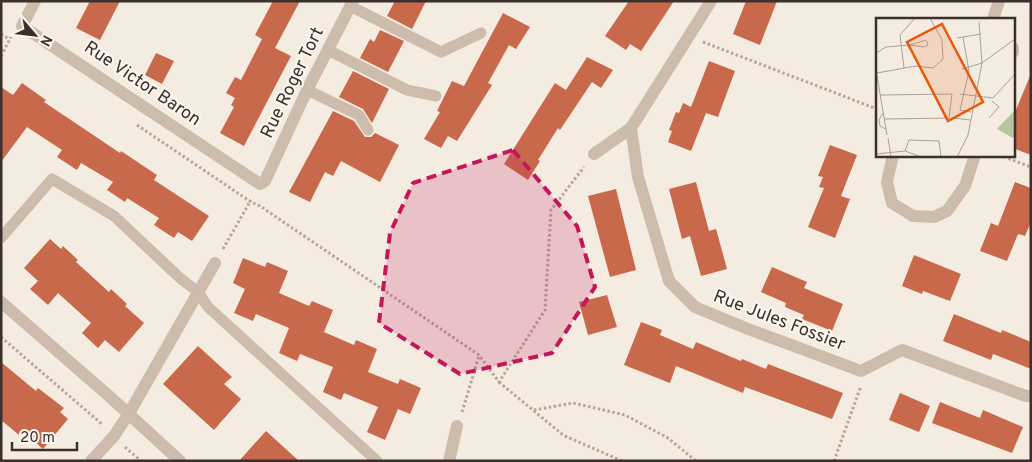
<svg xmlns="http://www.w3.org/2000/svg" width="1032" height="462" viewBox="0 0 1032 462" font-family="Overpass,sans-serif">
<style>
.building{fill:#c8694b}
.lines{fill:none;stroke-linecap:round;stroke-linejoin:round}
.path{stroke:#b9a596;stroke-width:3;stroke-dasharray:2.5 2.5;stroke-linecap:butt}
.lane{stroke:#cdbbac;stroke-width:11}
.street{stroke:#cdbbac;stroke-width:12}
.marked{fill:#c2185b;fill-opacity:0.2;stroke:#c2185b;stroke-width:4;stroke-dasharray:10 6;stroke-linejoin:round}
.labels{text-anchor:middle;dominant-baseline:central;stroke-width:4.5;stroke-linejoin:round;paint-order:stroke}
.street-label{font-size:18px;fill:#3b302b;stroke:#fbf5ee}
.inset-road{fill:none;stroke:#aaa098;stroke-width:1}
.view{fill:#e8590c;fill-opacity:0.15;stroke:#e8590c;stroke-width:2.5}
.inset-edge{fill:none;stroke:#3b302b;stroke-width:2.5}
</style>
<rect width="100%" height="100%" fill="#f4ebe1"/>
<g class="building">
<polygon points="90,1 120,1 100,40 76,28"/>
<polygon points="273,1 300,1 275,48 291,56 244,146 220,133 234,107 231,105 235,98 226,93 235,77 241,80 262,39 255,35"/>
<polygon points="395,1 426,1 412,29 387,16"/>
<polygon points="629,1 674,1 641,51 630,44 626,50 605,36"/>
<polygon points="746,1 777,1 760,45 733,34"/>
<polygon points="503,13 530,27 516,49 509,45 488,83 492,85 457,141 448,136 441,148 424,139 440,112 437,111 452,81 464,86"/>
<polygon points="380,30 404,41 388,72 360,58 370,39 374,42"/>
<polygon points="156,53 174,61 162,84 145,75"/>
<polygon points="587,57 613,70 601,88 592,82 560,130 558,128 538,160 540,161 528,180 504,164 555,83 566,90"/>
<polygon points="709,61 735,71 718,117 706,113 691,151 668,142 672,131 669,130 676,112 679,113 683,103 691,107"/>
<polygon points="353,71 389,89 372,123 363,109 339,97"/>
<polygon points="1030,76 1031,76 1031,155 1013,148 1013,117"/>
<polygon points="22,83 46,100 44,102 120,153 121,151 157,175 154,180 209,216 192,241 178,232 174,238 154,225 159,218 127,198 125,202 107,190 113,182 81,163 77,170 57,157 62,150 27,127 1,162 1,87 13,95"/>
<polygon points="333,111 354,121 365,137 371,137 375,133 399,145 380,182 341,161 333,176 325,172 310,202 289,192"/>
<polygon points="830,145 857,155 841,196 850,199 835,238 808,227 824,188 819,187 823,177 818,176"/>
<polygon points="696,182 709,231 716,229 727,269 701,276 690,236 682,239 669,189"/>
<polygon points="1015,182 1031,188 1031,222 1025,236 1018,234 1007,261 980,251 991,223 998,226"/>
<polygon points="616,189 636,270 610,277 588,196"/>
<polygon points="50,239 61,249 63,246 78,260 76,262 109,292 111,289 127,304 125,306 144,323 119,352 105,340 98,348 82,333 91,323 58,293 48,305 30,289 38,281 24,268"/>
<polygon points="914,255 961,274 950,301 923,291 922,294 902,286"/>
<polygon points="243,258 265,267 267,262 288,271 279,293 309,306 312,301 333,310 324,332 354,345 356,340 377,349 368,372 398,384 400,379 421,388 410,414 398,409 385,440 367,432 378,407 344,393 341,400 323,392 333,367 300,354 297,361 279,353 289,328 256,314 253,321 234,313 245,289 233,283"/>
<polygon points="772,267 807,282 804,288 843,304 832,331 802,319 804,315 785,307 786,303 761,292"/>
<polygon points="607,295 617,327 588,335 579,302"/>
<polygon points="954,314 1001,333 1002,330 1031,342 1031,369 993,354 991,360 943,341"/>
<polygon points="641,322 662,330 660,335 693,349 696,342 741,361 742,359 766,369 768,364 843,393 832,419 745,387 743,393 676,366 670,383 624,365"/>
<polygon points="198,346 232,377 224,384 241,399 214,430 163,384"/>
<polygon points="1,362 36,391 38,388 64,408 60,412 68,419 43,449 22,431 19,435 1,420"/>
<polygon points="900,393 930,406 919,432 889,420"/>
<polygon points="940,402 980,418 983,410 1023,427 1012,453 932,423"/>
<polygon points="266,431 299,461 239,461"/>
</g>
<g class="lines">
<g class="path">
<polyline points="1,34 9,39"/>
<polyline points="703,42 877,109"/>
<polyline points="1,56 11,37"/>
<polyline points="137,125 251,202 260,206 479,355 499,382 545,310 551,210 584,167"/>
<polyline points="999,155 1031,167"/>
<polyline points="223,249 251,200"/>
<polyline points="1,337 103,425"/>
<polyline points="499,382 563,435 622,461"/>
<polyline points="534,410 573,403 625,415 668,438 696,461"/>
<polyline points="462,412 479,356"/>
<polyline points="125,447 141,461"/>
<polyline points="834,461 861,386"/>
</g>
<g class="lane">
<polyline points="350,6 441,52 481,33"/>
<polyline points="328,50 407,90 436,96"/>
<polyline points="307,90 359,115 368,130"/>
<polyline points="1,238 52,179 114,216 180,278 198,292 208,307 377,461"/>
</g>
<g class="street">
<polyline points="35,1 22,26 260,184 265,181 307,90 353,1"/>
<polyline points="711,1 631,128 638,177 669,281 695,307 748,329 861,371 902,350 1026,396 1031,396"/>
<polyline points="993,19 999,1"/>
<polyline points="1013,48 1013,52"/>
<polyline points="594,154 631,128"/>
<polyline points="893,155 887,182 892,203 913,216 934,217 947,211 965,186 975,155"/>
<polyline points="1,302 109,396 180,461"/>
<polyline points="91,461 114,436 128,415 215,263"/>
<polyline points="449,461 457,426"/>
</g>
</g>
<path class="marked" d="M513,150L577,226L595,287L552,353L460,374L379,323L390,233L413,183Z"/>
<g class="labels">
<g class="street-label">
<text transform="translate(293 83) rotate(-64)">Rue Roger Tort</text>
<text transform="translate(142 84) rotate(34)">Rue Victor Baron</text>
<text transform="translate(779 321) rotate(21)">Rue Jules Fossier</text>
</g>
</g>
<g transform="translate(876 18)">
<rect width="139" height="139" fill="#f4ebe1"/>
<path d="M139,92V117L137,120L121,111Z" fill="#b8c4a0"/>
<path class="inset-road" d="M87,19L93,53L84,92L95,94M81,20L105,16M50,22L52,27L48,29L34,27ZM0,35L10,29L34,27M28,50L24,17L39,0M86,51L106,45L139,21M0,52L11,117M1,55L40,48L57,50L67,41L66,22L54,0M84,76L117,80L139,56M4,77L76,76L73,100L9,101M7,95L3,102L4,108L10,111M78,100L94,102M113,100L123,89L116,83M12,120L15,139M29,133L33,122L63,123L65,139M0,136L29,133L45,139M81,139L92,117L106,45L103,4"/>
<path class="view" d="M66,6L107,84L72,103L31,24Z"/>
<rect width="139" height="139" class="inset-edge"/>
</g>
<rect width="1032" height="462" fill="none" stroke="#3b302b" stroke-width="5"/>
<g transform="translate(35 35) rotate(118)" stroke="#fbf5ee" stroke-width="4" paint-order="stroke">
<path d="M0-4L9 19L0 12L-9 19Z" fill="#3b302b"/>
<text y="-8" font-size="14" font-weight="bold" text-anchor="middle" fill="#3b302b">N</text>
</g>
<path d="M12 442v8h65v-8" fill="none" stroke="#3b302b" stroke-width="2.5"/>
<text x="20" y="442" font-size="15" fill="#3b302b" stroke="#fbf5ee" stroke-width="4" paint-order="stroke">20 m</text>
</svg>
